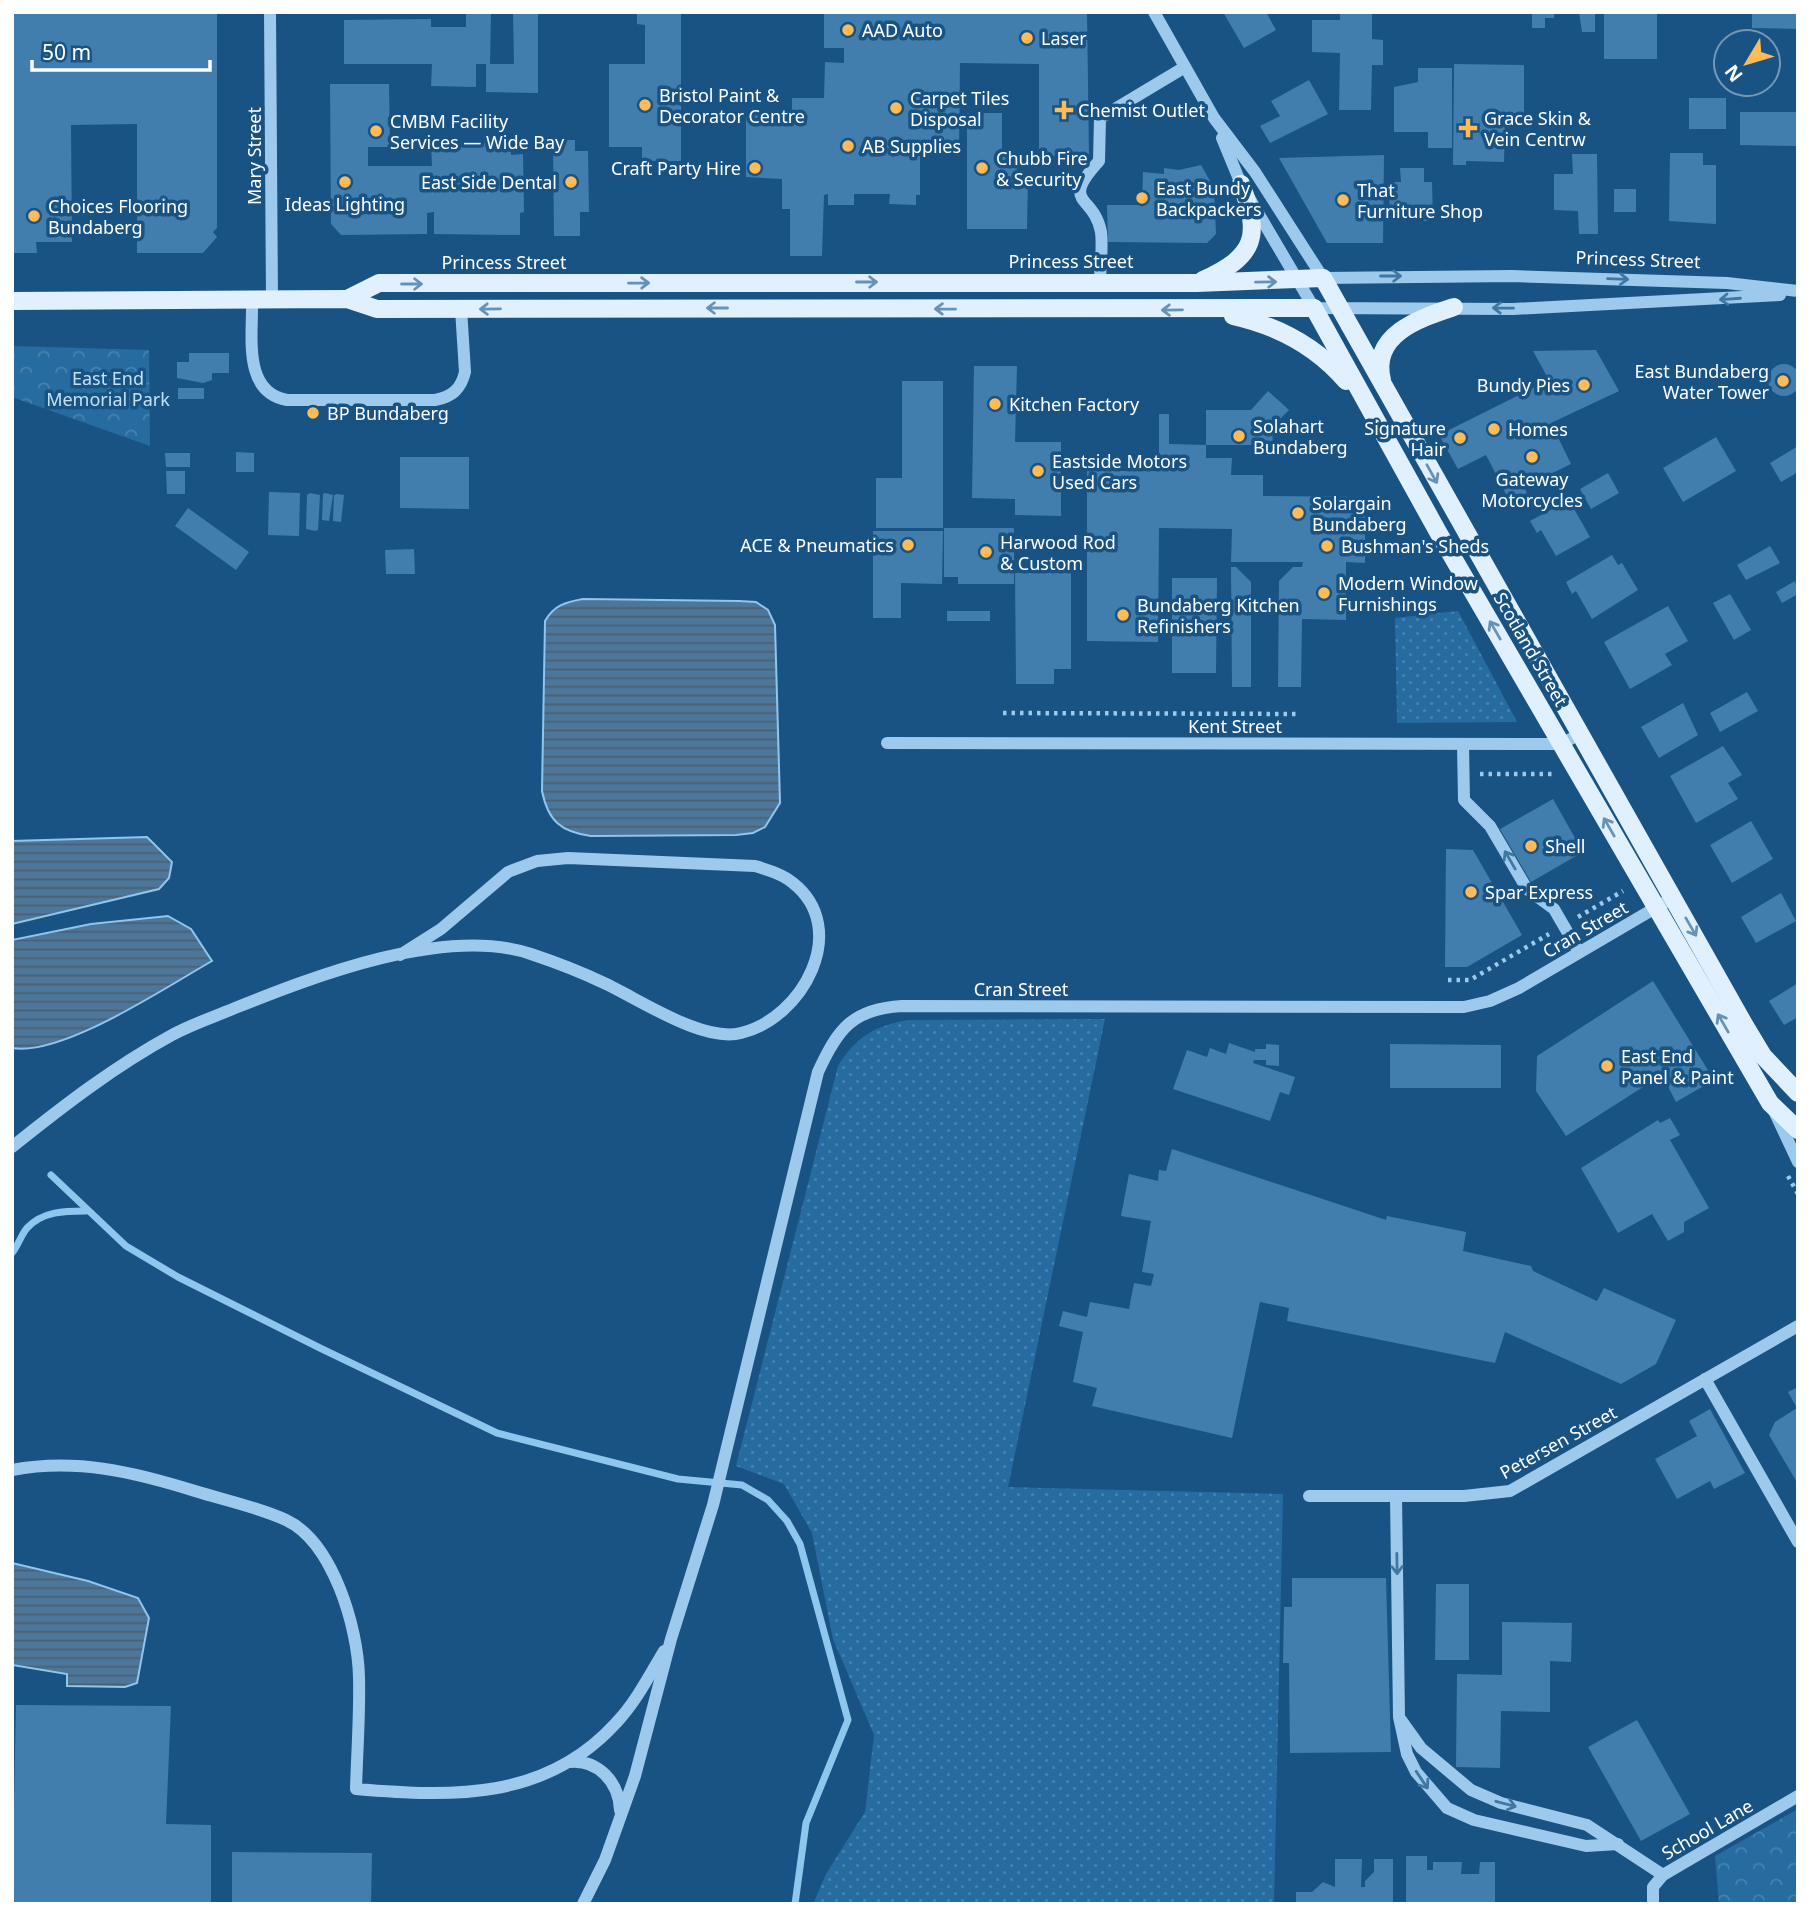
<svg xmlns="http://www.w3.org/2000/svg" width="1810" height="1916" viewBox="0 0 1810 1916" font-family="'Noto Sans',sans-serif">
<style>
.grass{fill:url(#grass-dots)}
.forest{fill:url(#forest-crowns)}
.water{fill:url(#water-rules);stroke:#8fc6ee;stroke-width:2}
.lines{fill:none;stroke-linecap:round;stroke-linejoin:round}
.stream{stroke:#8fc6ee;stroke-width:7}
.building{fill:#417ead}
.path{stroke:#9dcaec;stroke-width:4.5;stroke-dasharray:3.5 5;stroke-linecap:butt}
.minor{stroke:#9dcaec;stroke-width:12}
.major{stroke:#e1f0ff;stroke-width:18}
.oneway{stroke:#4077a2}
.oneway2{stroke:#6892b5}
.poi-dot{fill:#ffbb57;stroke:#185383;stroke-width:2.5}
.labels{text-anchor:middle;dominant-baseline:central;stroke-width:7;stroke-linejoin:round;paint-order:stroke}
.poi-label{font-size:18px;fill:#fff;stroke:#185383;text-anchor:start}
.street-label{font-size:18px;fill:#fff;stroke:#185383}
.park-label{font-size:18px;fill:#c2e1f9;stroke:#185383}
</style>
<defs>
<pattern id="grass-dots" width="8" height="8" patternUnits="userSpaceOnUse" patternTransform="scale(1.75)"><rect width="8" height="8" fill="#276ca0"/><path d="M2 2h.1M6 6h.1" fill="none" stroke="#4782ae" stroke-width="1.8" stroke-linecap="round"/></pattern>
<pattern id="forest-crowns" width="20" height="18" patternUnits="userSpaceOnUse" patternTransform="scale(1.75)"><rect width="20" height="18" fill="#276ca0"/><path d="M2 6a3 3 0 1 1 6 0M12 15a3 3 0 1 1 6 0" fill="none" stroke="#4782ae"/></pattern>
<pattern id="water-rules" width="6" height="5" patternUnits="userSpaceOnUse" patternTransform="scale(1.75)"><rect width="6" height="5" fill="#4c779b"/><path d="M0 2.5h6" fill="none" stroke="#4c5f70"/></pattern>
</defs>
<rect width="100%" height="100%" fill="#185383"/>
<g class="grass">
<polygon points="1458,611 1517,722 1397,723 1395,618"/>
<path d="M1105,1019L1008,1487L1283,1494L1274,1904H813L826,1874L865,1812L874,1735L833,1639L812,1533L784,1484L736,1466L838,1066C856,1037 874,1026 908,1020Z"/>
</g>
<g class="forest">
<polygon points="12,346 149,350 150,446 12,397"/>
<polygon points="1798,1809 1798,1904 1719,1904 1715,1856"/>
</g>
<g class="water">
<path d="M583,599L739,601L756,602L768,610L775,625L780,803L765,827L753,833L736,835L591,836C561,832 548,821 542,791L545,621C554,605 566,602 583,599Z"/>
<polygon points="147,837 172,862 169,878 159,889 12,924 12,841"/>
<path d="M168,916L191,929L212,961C166,987 62,1057 12,1048V940L91,924Z"/>
<polygon points="12,1563 88,1581 138,1598 149,1618 137,1683 125,1687 67,1686 67,1674 12,1665"/>
</g>
<g class="lines">
<g class="stream">
<polyline points="51,1175 126,1246 178,1277 322,1349 497,1433 678,1479 742,1485 768,1500 787,1521 800,1544 848,1720 806,1823 795,1904"/>
<path d="M12,1253C18,1246 21,1235 27,1228C43,1211 65,1211 86,1211"/>
</g>
</g>
<g class="building">
<polygon points="12,12 217,12 217,228 213,232 217,237 203,253 137,253 137,124 71,125 72,242 36,242 37,253 12,253"/>
<polygon points="466,12 491,12 490,64 514,64 513,12 538,12 538,93 486,92 486,64 476,64 476,87 431,86 432,64 344,64 344,20 431,19 431,27 466,27"/>
<polygon points="637,12 681,12 681,161 642,161 642,147 609,147 609,64 645,64 645,25 637,24"/>
<polygon points="824,12 1087,12 1089,156 1039,156 1039,64 960,63 959,152 920,153 920,195 916,195 916,205 889,204 890,194 854,194 854,205 828,205 828,194 824,195 822,256 790,256 790,209 782,209 782,179 746,177 746,115 792,116 792,98 824,98 825,62 844,63 844,48 824,48"/>
<polygon points="1223,12 1266,12 1276,30 1244,48"/>
<polygon points="1340,12 1372,12 1372,39 1383,40 1383,65 1372,65 1371,110 1339,110 1340,53 1312,52 1312,20 1340,20"/>
<polygon points="1532,12 1554,12 1554,18 1545,18 1545,28 1532,28"/>
<polygon points="1579,12 1595,12 1595,32 1582,32"/>
<rect x="1604" y="12" width="53" height="47"/>
<polygon points="1752,12 1798,12 1798,29 1752,28"/>
<polygon points="1454,64 1524,65 1524,123 1505,123 1504,162 1466,161 1466,165 1453,165"/>
<polygon points="1418,68 1452,68 1452,148 1428,148 1428,132 1394,132 1394,87 1418,82"/>
<polygon points="1309,80 1328,114 1270,143 1260,126 1280,116 1271,101"/>
<polygon points="330,84 389,84 390,147 368,147 368,166 432,166 431,143 511,143 511,155 523,154 524,212 520,213 520,235 434,234 434,212 427,213 427,234 341,235 331,224"/>
<rect x="1689" y="98" width="37" height="31"/>
<polygon points="1740,112 1798,112 1798,146 1740,145"/>
<polygon points="967,113 1002,113 1002,151 1013,151 1013,166 1017,166 1017,177 1028,177 1027,229 967,229"/>
<polygon points="553,140 575,140 575,151 588,151 589,212 580,212 580,236 554,236"/>
<polygon points="1670,153 1703,153 1703,165 1716,165 1716,224 1669,221"/>
<polygon points="1572,154 1597,154 1598,234 1579,234 1578,211 1554,210 1554,174 1573,174"/>
<polygon points="1384,155 1383,243 1327,243 1279,158"/>
<polygon points="1201,165 1214,188 1216,234 1207,243 1108,242 1107,205 1142,205 1143,172 1164,174 1164,168 1179,170"/>
<polygon points="1400,168 1424,168 1424,182 1432,182 1433,221 1390,221 1389,182 1401,182"/>
<rect x="1614" y="189" width="22" height="23"/>
<polygon points="1596,350 1619,391 1551,423 1571,464 1524,487 1527,493 1510,502 1486,455 1458,469 1439,435 1549,380 1533,351"/>
<polygon points="189,353 229,353 229,373 212,373 212,380 203,383 177,378 177,362 189,362"/>
<circle cx="1784" cy="380" r="16"/>
<polygon points="974,366 1017,366 1015,442 1061,442 1061,516 1015,515 1015,499 972,498"/>
<polygon points="902,381 943,381 943,528 876,528 876,478 902,478"/>
<rect x="178" y="388" width="26" height="11"/>
<polygon points="1268,391 1289,410 1272,427 1273,445 1206,445 1206,458 1232,458 1231,475 1263,475 1263,496 1365,497 1365,563 1346,562 1346,620 1302,619 1301,687 1278,687 1279,581 1293,567 1302,567 1303,562 1231,562 1232,529 1159,528 1158,642 1087,641 1087,471 1159,471 1159,414 1169,414 1169,444 1206,445 1206,410 1251,410"/>
<polygon points="1716,437 1736,471 1683,502 1663,468"/>
<polygon points="1798,446 1798,472 1781,482 1770,463"/>
<polygon points="236,452 254,453 254,472 236,472"/>
<polygon points="165,453 190,453 190,467 166,467"/>
<polygon points="400,457 469,457 469,509 400,508"/>
<polygon points="166,471 185,471 185,494 167,494"/>
<polygon points="1608,473 1619,493 1591,509 1580,489"/>
<polygon points="269,492 300,493 299,536 268,535"/>
<polygon points="310,493 320,495 318,530 315,531 306,529 307,495"/>
<polygon points="325,493 333,495 329,521 322,520 323,494"/>
<polygon points="337,494 344,495 341,522 333,521 334,495"/>
<polygon points="1569,500 1590,537 1556,556 1541,530 1537,533 1530,521"/>
<polygon points="188,508 249,552 236,570 175,526"/>
<polygon points="944,528 1014,528 1014,584 958,584 958,577 944,577"/>
<polygon points="873,531 943,531 942,584 901,583 901,618 873,618"/>
<polygon points="1770,546 1780,563 1746,580 1737,565"/>
<polygon points="414,549 415,574 386,574 385,550"/>
<polygon points="1612,555 1618,565 1622,563 1638,590 1592,619 1576,591 1572,594 1566,582"/>
<polygon points="1231,567 1236,567 1251,582 1251,687 1232,687"/>
<polygon points="1015,573 1071,573 1071,669 1054,669 1054,684 1016,684"/>
<polygon points="1172,578 1217,578 1216,673 1172,673"/>
<polygon points="1795,581 1798,594 1782,603 1776,592"/>
<polygon points="1730,594 1751,630 1734,640 1713,603"/>
<polygon points="1668,606 1688,641 1665,654 1672,665 1630,689 1604,642"/>
<rect x="947" y="611" width="43" height="10"/>
<polygon points="1747,692 1758,711 1720,732 1710,713"/>
<polygon points="1683,703 1698,735 1659,758 1641,727"/>
<polygon points="1723,746 1742,775 1728,783 1738,799 1696,823 1670,776"/>
<polygon points="1553,799 1583,852 1531,882 1500,829"/>
<polygon points="1751,821 1773,859 1732,883 1710,845"/>
<polygon points="1446,849 1473,850 1522,935 1467,967 1445,967"/>
<polygon points="1781,893 1796,921 1756,943 1741,917"/>
<polygon points="1653,981 1714,1080 1676,1102 1662,1075 1566,1136 1536,1091 1537,1056"/>
<polygon points="1798,983 1798,1017 1784,1025 1769,1001"/>
<polygon points="1229,1043 1255,1052 1255,1049 1266,1049 1266,1044 1279,1045 1279,1066 1266,1065 1266,1060 1254,1060 1253,1063 1295,1077 1289,1095 1280,1092 1270,1121 1173,1089 1187,1050 1207,1057 1210,1048 1226,1054"/>
<polygon points="1390,1044 1501,1045 1501,1088 1390,1088"/>
<polygon points="1670,1118 1680,1135 1670,1140 1709,1208 1684,1222 1684,1232 1668,1241 1652,1214 1618,1233 1581,1168 1658,1120 1660,1123"/>
<polygon points="1172,1149 1386,1220 1387,1216 1466,1232 1463,1251 1531,1266 1533,1271 1597,1301 1604,1288 1676,1320 1656,1364 1621,1384 1505,1332 1495,1363 1287,1321 1289,1308 1260,1302 1232,1438 1092,1406 1097,1388 1073,1382 1083,1332 1059,1326 1063,1311 1087,1317 1090,1302 1129,1309 1134,1283 1151,1286 1154,1274 1142,1272 1151,1221 1121,1216 1129,1174 1158,1181 1159,1170 1166,1171"/>
<polygon points="1798,1387 1798,1484 1769,1435 1775,1422 1797,1408 1788,1392"/>
<polygon points="1710,1409 1745,1473 1714,1489 1710,1481 1677,1499 1655,1459 1697,1436 1689,1421"/>
<polygon points="1292,1578 1386,1578 1391,1752 1290,1753 1289,1663 1283,1663 1284,1607 1292,1607"/>
<polygon points="1436,1584 1469,1584 1469,1660 1435,1660"/>
<polygon points="1502,1622 1572,1623 1571,1662 1550,1661 1550,1712 1501,1711 1500,1768 1456,1767 1457,1674 1502,1675"/>
<polygon points="16,1705 171,1706 166,1824 211,1825 211,1904 12,1904"/>
<polygon points="1637,1720 1690,1814 1641,1841 1588,1747"/>
<polygon points="232,1852 372,1853 371,1904 232,1904"/>
<polygon points="1406,1856 1427,1856 1427,1870 1433,1870 1433,1862 1462,1862 1461,1874 1479,1874 1480,1862 1495,1862 1495,1904 1406,1904"/>
<polygon points="1335,1859 1362,1859 1361,1887 1365,1887 1365,1881 1374,1872 1374,1859 1393,1859 1393,1904 1296,1904 1296,1892 1312,1892 1323,1882 1335,1887"/>
</g>
<g class="lines">
<g class="path">
<polyline points="1003,713 1300,714"/>
<polyline points="1480,774 1555,774"/>
<polyline points="1578,917 1623,891"/>
<polyline points="1448,980 1470,980 1549,934"/>
<polyline points="1788,1176 1798,1194"/>
</g>
<g class="minor">
<polyline points="270,12 272,300"/>
<polyline points="1154,12 1214,118 1255,172 1323,278 1512,276 1727,283 1798,291"/>
<polyline points="1222,138 1241,184 1314,308 1513,309 1780,295"/>
<path d="M1100,282C1100,266 1103,248 1101,232C1094,194 1059,205 1099,161L1100,118L1185,67"/>
<path d="M252,300C253,335 242,392 287,400H435C452,397 461,389 465,372L461,309"/>
<polyline points="887,743 1561,744 1580,734"/>
<polyline points="1463,744 1464,800 1490,826 1527,889 1554,909 1579,952"/>
<polyline points="1774,1111 1798,1162"/>
<path d="M12,1147C63,1106 115,1066 172,1035C192,1024 214,1017 235,1008C315,976 446,925 531,954C555,962 581,972 604,983C639,999 703,1043 741,1033C803,1018 851,929 793,883C782,874 768,870 755,866L568,858L537,861L508,872L441,929L400,955"/>
<polyline points="1705,1379 1798,1542"/>
<path d="M12,1470C76,1458 134,1472 195,1491C224,1500 258,1507 286,1520C333,1542 358,1628 359,1677C360,1714 357,1752 356,1789C452,1797 545,1801 616,1723C636,1702 649,1676 664,1651"/>
<polyline points="1309,1496 1464,1496 1510,1491 1798,1326"/>
<polyline points="1396,1496 1399,1717 1407,1754 1416,1772 1447,1808 1474,1820 1586,1846 1618,1844"/>
<polyline points="1401,1720 1421,1748 1471,1790 1501,1803 1587,1825 1663,1875"/>
<path d="M569,1762C598,1759 619,1782 620,1810"/>
<path d="M583,1904L605,1860L635,1776L671,1639L713,1505L818,1072C838,1028 853,1009 902,1006L1464,1007L1490,1001L1519,988L1674,897"/>
<polyline points="1653,1904 1653,1887 1663,1875 1798,1796"/>
</g>
<g class="major">
<path d="M1203,280C1256,256 1261,236 1241,184"/>
<polyline points="347,299 379,283 1197,283 1323,278 1745,1026 1763,1056 1798,1093"/>
<polyline points="12,301 347,299 377,309 1314,308 1438,532 1770,1103 1798,1130"/>
<path d="M1233,316C1278,326 1316,346 1346,381"/>
<path d="M1382,380C1370,334 1421,318 1454,307"/>
</g>
</g>
<defs><path id="oneway-shaft" d="M-6 0H5M1.5-3L5.5 0L1.5 3" fill="none" stroke-width="1.6" stroke-linecap="round" stroke-linejoin="round" transform="scale(1.75)"/></defs>
<g class="oneway">
<use href="#oneway-shaft" transform="translate(1391 276)"/>
<use href="#oneway-shaft" transform="translate(1618 279) rotate(2)"/>
<use href="#oneway-shaft" transform="translate(1730 299) rotate(176)"/>
<use href="#oneway-shaft" transform="translate(1503 308) rotate(-179)"/>
<use href="#oneway-shaft" transform="translate(1510 860) rotate(-120)"/>
<use href="#oneway-shaft" transform="translate(1397 1564) rotate(89)"/>
<use href="#oneway-shaft" transform="translate(1422 1780) rotate(56)"/>
<use href="#oneway-shaft" transform="translate(1506 1804) rotate(15)"/>
</g>
<g class="oneway2">
<use href="#oneway-shaft" transform="translate(867 282)"/>
<use href="#oneway-shaft" transform="translate(1266 282) rotate(-1)"/>
<use href="#oneway-shaft" transform="translate(639 283) rotate(-1)"/>
<use href="#oneway-shaft" transform="translate(412 284)"/>
<use href="#oneway-shaft" transform="translate(717 308) rotate(180)"/>
<use href="#oneway-shaft" transform="translate(490 309) rotate(179)"/>
<use href="#oneway-shaft" transform="translate(945 309) rotate(-179)"/>
<use href="#oneway-shaft" transform="translate(1172 310) rotate(179)"/>
<use href="#oneway-shaft" transform="translate(1432 474) rotate(61)"/>
<use href="#oneway-shaft" transform="translate(1495 630) rotate(-120)"/>
<use href="#oneway-shaft" transform="translate(1609 827) rotate(-120)"/>
<use href="#oneway-shaft" transform="translate(1691 927) rotate(60)"/>
<use href="#oneway-shaft" transform="translate(1723 1023) rotate(-120)"/>
</g>
<g class="poi-dot">
<circle cx="848" cy="30" r="7"/>
<circle cx="1027" cy="38" r="7"/>
<circle cx="645" cy="105" r="7"/>
<circle cx="896" cy="108" r="7"/>
<path d="M1060.5 99.5h7v7h7v7h-7v7h-7v-7h-7v-7h7z"/>
<path d="M1464.5 117.5h7v7h7v7h-7v7h-7v-7h-7v-7h7z"/>
<circle cx="376" cy="131" r="7"/>
<circle cx="848" cy="146" r="7"/>
<circle cx="755" cy="168" r="7"/>
<circle cx="982" cy="168" r="7"/>
<circle cx="345" cy="182" r="7"/>
<circle cx="571" cy="182" r="7"/>
<circle cx="1142" cy="198" r="7"/>
<circle cx="1343" cy="200" r="7"/>
<circle cx="34" cy="216" r="7"/>
<circle cx="1783" cy="381" r="7"/>
<circle cx="1584" cy="385" r="7"/>
<circle cx="995" cy="404" r="7"/>
<circle cx="313" cy="413" r="7"/>
<circle cx="1494" cy="429" r="7"/>
<circle cx="1239" cy="436" r="7"/>
<circle cx="1460" cy="438" r="7"/>
<circle cx="1532" cy="457" r="7"/>
<circle cx="1038" cy="471" r="7"/>
<circle cx="1298" cy="513" r="7"/>
<circle cx="908" cy="545" r="7"/>
<circle cx="1327" cy="546" r="7"/>
<circle cx="986" cy="552" r="7"/>
<circle cx="1324" cy="593" r="7"/>
<circle cx="1123" cy="615" r="7"/>
<circle cx="1531" cy="846" r="7"/>
<circle cx="1471" cy="892" r="7"/>
<circle cx="1607" cy="1066" r="7"/>
</g>
<g class="labels">
<g class="poi-label">
<text x="862" y="30">AAD Auto</text>
<text x="1041" y="38">Laser</text>
<text x="659" y="95">Bristol Paint &amp;<tspan x="659" dy="21">Decorator Centre</tspan></text>
<text x="910" y="98">Carpet Tiles<tspan x="910" dy="21">Disposal</tspan></text>
<text x="1078" y="110">Chemist Outlet</text>
<text x="1484" y="118">Grace Skin &amp;<tspan x="1484" dy="21">Vein Centrw</tspan></text>
<text x="390" y="121">CMBM Facility<tspan x="390" dy="21">Services — Wide Bay</tspan></text>
<text x="862" y="146">AB Supplies</text>
<text x="996" y="158">Chubb Fire<tspan x="996" dy="21">&amp; Security</tspan></text>
<text x="741" y="168" text-anchor="end">Craft Party Hire</text>
<text x="557" y="182" text-anchor="end">East Side Dental</text>
<text x="1156" y="188">East Bundy<tspan x="1156" dy="21">Backpackers</tspan></text>
<text x="1357" y="190">That<tspan x="1357" dy="21">Furniture Shop</tspan></text>
<text x="345" y="204" text-anchor="middle">Ideas Lighting</text>
<text x="48" y="206">Choices Flooring<tspan x="48" dy="21">Bundaberg</tspan></text>
<text x="1769" y="371" text-anchor="end">East Bundaberg<tspan x="1769" dy="21">Water Tower</tspan></text>
<text x="1570" y="385" text-anchor="end">Bundy Pies</text>
<text x="1009" y="404">Kitchen Factory</text>
<text x="327" y="413">BP Bundaberg</text>
<text x="1253" y="426">Solahart<tspan x="1253" dy="21">Bundaberg</tspan></text>
<text x="1446" y="428" text-anchor="end">Signature<tspan x="1446" dy="21">Hair</tspan></text>
<text x="1508" y="429">Homes</text>
<text x="1052" y="461">Eastside Motors<tspan x="1052" dy="21">Used Cars</tspan></text>
<text x="1532" y="479" text-anchor="middle">Gateway<tspan x="1532" dy="21">Motorcycles</tspan></text>
<text x="1312" y="503">Solargain<tspan x="1312" dy="21">Bundaberg</tspan></text>
<text x="1000" y="542">Harwood Rod<tspan x="1000" dy="21">&amp; Custom</tspan></text>
<text x="894" y="545" text-anchor="end">ACE &amp; Pneumatics</text>
<text x="1341" y="546">Bushman's Sheds</text>
<text x="1338" y="583">Modern Window<tspan x="1338" dy="21">Furnishings</tspan></text>
<text x="1137" y="605">Bundaberg Kitchen<tspan x="1137" dy="21">Refinishers</tspan></text>
<text x="1545" y="846">Shell</text>
<text x="1485" y="892">Spar Express</text>
<text x="1621" y="1056">East End<tspan x="1621" dy="21">Panel &amp; Paint</tspan></text>
</g>
<g class="street-label">
<text transform="translate(254 156) rotate(-90)">Mary Street</text>
<text transform="translate(1638 259) rotate(2)">Princess Street</text>
<text x="1071" y="261">Princess Street</text>
<text x="504" y="262">Princess Street</text>
<text transform="translate(1531 649) rotate(60)">Scotland Street</text>
<text x="1235" y="726">Kent Street</text>
<text transform="translate(1585 929) rotate(-30)">Cran Street</text>
<text x="1021" y="989">Cran Street</text>
<text transform="translate(1558 1442) rotate(-29)">Petersen Street</text>
<text transform="translate(1707 1829) rotate(-30)">School Lane</text>
</g>
<g class="park-label">
<text x="108" y="378">East End<tspan x="108" dy="21">Memorial Park</tspan></text>
</g>
</g>
<rect width="1810" height="1916" fill="none" stroke="#ffffff" stroke-width="28"/>
<g transform="translate(1747 63) rotate(232)"><circle r="33" fill="#185383" stroke="#7498b5" stroke-width="2"/>
<path d="M0-5L12 26L0 18L-12 26Z" fill="#ffbb57"/>
<text y="-10" font-size="19" font-weight="bold" text-anchor="middle" fill="#ffffff">N</text>
</g>
<path d="M32 60v10h178v-10" fill="none" stroke="#ffffff" stroke-width="3.5"/>
<text x="42" y="60" font-size="21" fill="#ffffff" stroke="#185383" stroke-width="5" paint-order="stroke">50 m</text>
</svg>
